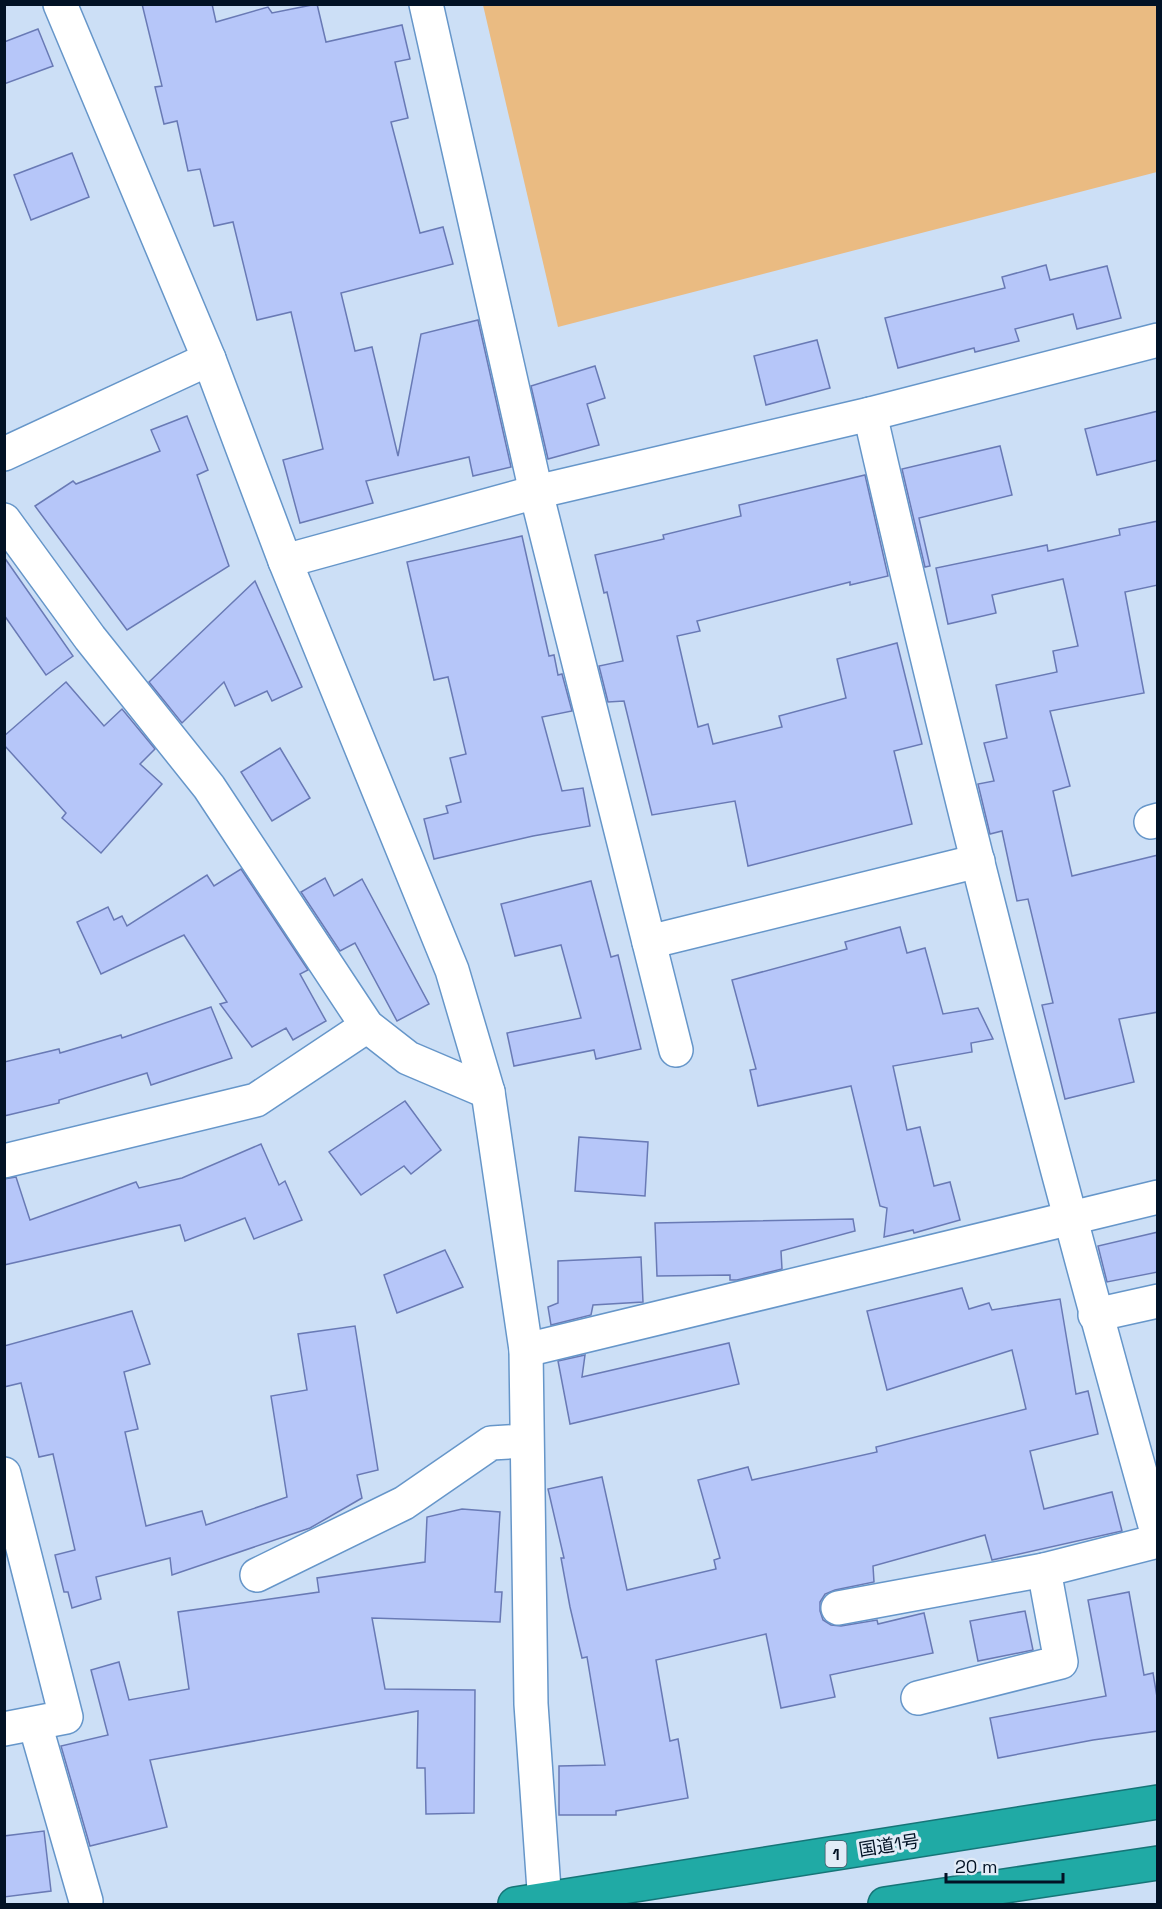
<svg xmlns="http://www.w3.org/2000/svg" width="1162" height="1909" viewBox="0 0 1162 1909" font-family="'Space Grotesk','Noto Sans JP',sans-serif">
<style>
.green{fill:#eabb82}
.building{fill:#b6c6f9;stroke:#697ab5;stroke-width:1.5}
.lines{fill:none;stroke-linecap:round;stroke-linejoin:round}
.minor-casing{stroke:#6696c9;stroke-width:36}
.highway-casing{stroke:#167578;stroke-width:36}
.minor{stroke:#fff;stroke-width:33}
.highway{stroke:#20aaa5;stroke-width:33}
.labels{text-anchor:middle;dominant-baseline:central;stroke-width:6;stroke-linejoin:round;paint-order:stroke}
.shield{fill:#e1ebf7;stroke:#455364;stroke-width:1.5}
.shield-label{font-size:16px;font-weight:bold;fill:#021225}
.street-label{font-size:18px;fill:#021225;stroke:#e1ebf7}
</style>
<rect width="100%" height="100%" fill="#ccdff6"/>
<polygon class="green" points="483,5 1157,5 1157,172 558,327"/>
<g class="building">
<polygon points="142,4 212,4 216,22 268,7 272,13 317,4 326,42 402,25 410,59 395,62 408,118 391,122 420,233 443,227 453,264 341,293 355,351 372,347 398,456 421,334 478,320 511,467 473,476 469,457 366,481 373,503 300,523 283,460 323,449 291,312 257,320 233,222 214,226 200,169 188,171 177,121 164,124 155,87 162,86"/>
<polygon points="38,29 53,66 4,84 4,42"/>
<polygon points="72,153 89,197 31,220 14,175"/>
<polygon points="1046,265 1050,280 1107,266 1121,318 1077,329 1073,314 1015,329 1019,341 975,352 974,348 898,368 885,318 1005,288 1002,277"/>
<polygon points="817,340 830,388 766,405 754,356"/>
<polygon points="595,366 605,398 587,404 599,445 548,459 531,386"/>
<polygon points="1158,411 1158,460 1097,475 1085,429"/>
<polygon points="187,416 208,470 197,475 229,566 127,630 35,506 73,481 76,484 160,451 151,430"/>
<polygon points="1000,446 1012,495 919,518 930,566 925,567 902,469"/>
<polygon points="865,475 888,576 850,585 850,582 697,621 700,631 677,636 698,727 708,724 713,744 782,727 779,716 846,698 837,659 897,643 922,744 894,751 912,824 748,866 735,801 652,815 624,701 608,702 599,666 623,661 607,592 604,593 595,555 664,539 663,535 741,516 739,505"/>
<polygon points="1158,521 1158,585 1125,592 1144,693 1050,711 1070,786 1053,791 1072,876 1158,855 1158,1012 1119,1019 1134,1082 1065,1099 1042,1005 1053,1003 1028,899 1017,901 1002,831 990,834 978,784 994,781 984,743 1007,738 996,685 1057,672 1053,651 1078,646 1063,579 992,595 996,613 948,624 936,568 1047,545 1048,551 1120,535 1119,529"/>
<polygon points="522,536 549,656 554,655 558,675 562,674 572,711 542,717 562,791 583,788 590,826 533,836 434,859 424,819 448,813 446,806 461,802 450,758 466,754 448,677 434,680 407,562"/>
<polygon points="4,557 73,656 46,675 4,615"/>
<polygon points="255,581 302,687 272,701 267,691 235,706 224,682 182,723 149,682"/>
<polygon points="66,682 104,726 122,709 155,749 140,764 162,784 101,853 62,818 66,813 4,745 4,736"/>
<polygon points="280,748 310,798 272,821 241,772"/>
<polygon points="241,869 308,970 300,974 326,1021 293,1040 286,1028 252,1047 220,1004 227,1002 184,935 101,974 77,922 108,907 114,920 122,916 127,926 207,875 214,886"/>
<polygon points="325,878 334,896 362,879 429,1004 397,1021 355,943 340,951 301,892"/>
<polygon points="591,881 611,957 618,955 641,1049 596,1059 594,1050 514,1066 507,1033 581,1018 561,945 515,956 501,904"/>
<polygon points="900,927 907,953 925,948 943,1014 978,1008 993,1039 971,1043 972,1052 893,1066 907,1130 920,1127 934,1186 950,1182 960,1220 914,1233 913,1230 884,1237 887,1208 880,1206 851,1086 758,1106 750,1070 756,1069 732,980 847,949 845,942"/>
<polygon points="211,1007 232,1058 151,1085 147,1073 59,1100 59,1103 4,1116 4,1062 59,1049 60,1053 121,1035 122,1038"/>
<polygon points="405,1101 441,1150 411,1174 404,1166 361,1195 329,1152"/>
<polygon points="579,1137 648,1142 645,1196 575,1191"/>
<polygon points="261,1144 279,1185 285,1181 302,1220 254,1239 245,1218 185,1241 180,1225 4,1265 4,1179 16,1177 30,1220 136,1182 139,1188 182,1178"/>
<polygon points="853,1219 855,1231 781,1251 782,1269 737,1280 730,1280 730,1275 657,1276 655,1223"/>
<polygon points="1158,1232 1158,1272 1107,1282 1098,1246"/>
<polygon points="445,1250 463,1287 397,1313 384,1275"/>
<polygon points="641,1257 643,1302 593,1305 591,1315 551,1325 548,1307 558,1303 558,1261"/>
<polygon points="962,1288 969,1309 989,1303 992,1310 1060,1299 1076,1394 1088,1391 1098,1434 1030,1451 1044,1509 1112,1492 1122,1531 992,1560 985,1535 873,1566 874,1582 835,1590 825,1594 820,1602 820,1611 823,1620 831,1625 841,1626 877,1620 878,1624 924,1613 933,1653 830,1675 835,1697 781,1708 766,1634 656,1660 670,1741 678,1739 688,1798 616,1811 616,1815 559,1815 559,1766 605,1765 587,1657 582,1658 570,1607 561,1558 564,1558 548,1489 602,1477 627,1590 716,1569 714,1560 720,1558 698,1480 748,1467 752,1480 877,1452 876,1447 1026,1409 1012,1350 887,1390 867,1311"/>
<polygon points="132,1311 150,1364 124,1372 138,1429 125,1432 146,1526 202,1511 206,1525 287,1497 271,1396 307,1390 298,1334 355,1326 378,1470 357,1475 362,1498 310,1528 172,1575 170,1558 96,1577 101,1599 72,1608 68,1592 64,1592 55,1555 75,1550 53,1454 39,1457 21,1383 4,1387 4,1346"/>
<polygon points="729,1343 739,1384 570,1424 558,1361 585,1355 582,1377"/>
<polygon points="462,1509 500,1512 495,1592 502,1592 500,1622 372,1618 385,1689 475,1690 474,1813 426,1814 425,1768 417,1768 418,1711 150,1760 167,1827 90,1846 61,1746 108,1735 91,1670 119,1662 129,1700 189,1689 178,1612 319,1592 317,1578 425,1562 427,1517"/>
<polygon points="1129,1592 1144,1675 1153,1673 1158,1703 1158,1731 1093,1740 998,1758 990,1718 1106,1696 1088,1600"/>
<polygon points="1025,1611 1033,1650 978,1661 970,1621"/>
<polygon points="44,1831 51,1891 4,1897 4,1836"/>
</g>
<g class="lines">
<defs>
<g id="minor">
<polyline points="60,4 209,359 285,561 452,970 488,1092 526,1350 531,1704 545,1904"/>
<polyline points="426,4 536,492 676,1050"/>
<path d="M870,414C956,790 1053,1164 1158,1536"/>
<polyline points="4,454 209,359"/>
<polyline points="4,520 90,638 209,787 367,1026 408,1058 488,1092"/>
<polyline points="285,561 536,492 870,414 1158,340"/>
<polyline points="1151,822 1158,820"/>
<polyline points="649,942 978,861"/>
<polyline points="4,1161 256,1100 367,1026"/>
<polyline points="1095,1315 1158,1301"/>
<polyline points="526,1350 1158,1197"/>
<polyline points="4,1474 66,1717 4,1729"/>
<polyline points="257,1575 404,1503 491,1443 525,1441"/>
<polyline points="838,1608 1044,1570 1158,1541"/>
<polyline points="918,1698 1061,1662 1044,1570"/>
<polyline points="35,1724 86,1901"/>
</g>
<g id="highway">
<polyline points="515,1904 1158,1802"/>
<polyline points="885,1904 1158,1863"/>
</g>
</defs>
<use href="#minor" class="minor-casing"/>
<use href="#highway" class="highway-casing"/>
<use href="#minor" class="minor"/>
<use href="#highway" class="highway"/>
</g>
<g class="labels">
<rect class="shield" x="825.5" y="1841" width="21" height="26" rx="4.5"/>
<g class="shield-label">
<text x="836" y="1854">1</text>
</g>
<g class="street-label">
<text transform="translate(889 1845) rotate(-9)">国道1号</text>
</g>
</g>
<rect width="1162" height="1909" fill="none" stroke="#021225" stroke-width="12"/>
<path d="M946 1873v9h117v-9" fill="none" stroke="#021225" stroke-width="3"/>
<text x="955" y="1873" font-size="18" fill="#021225" stroke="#e1ebf7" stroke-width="4.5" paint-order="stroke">20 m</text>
</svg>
